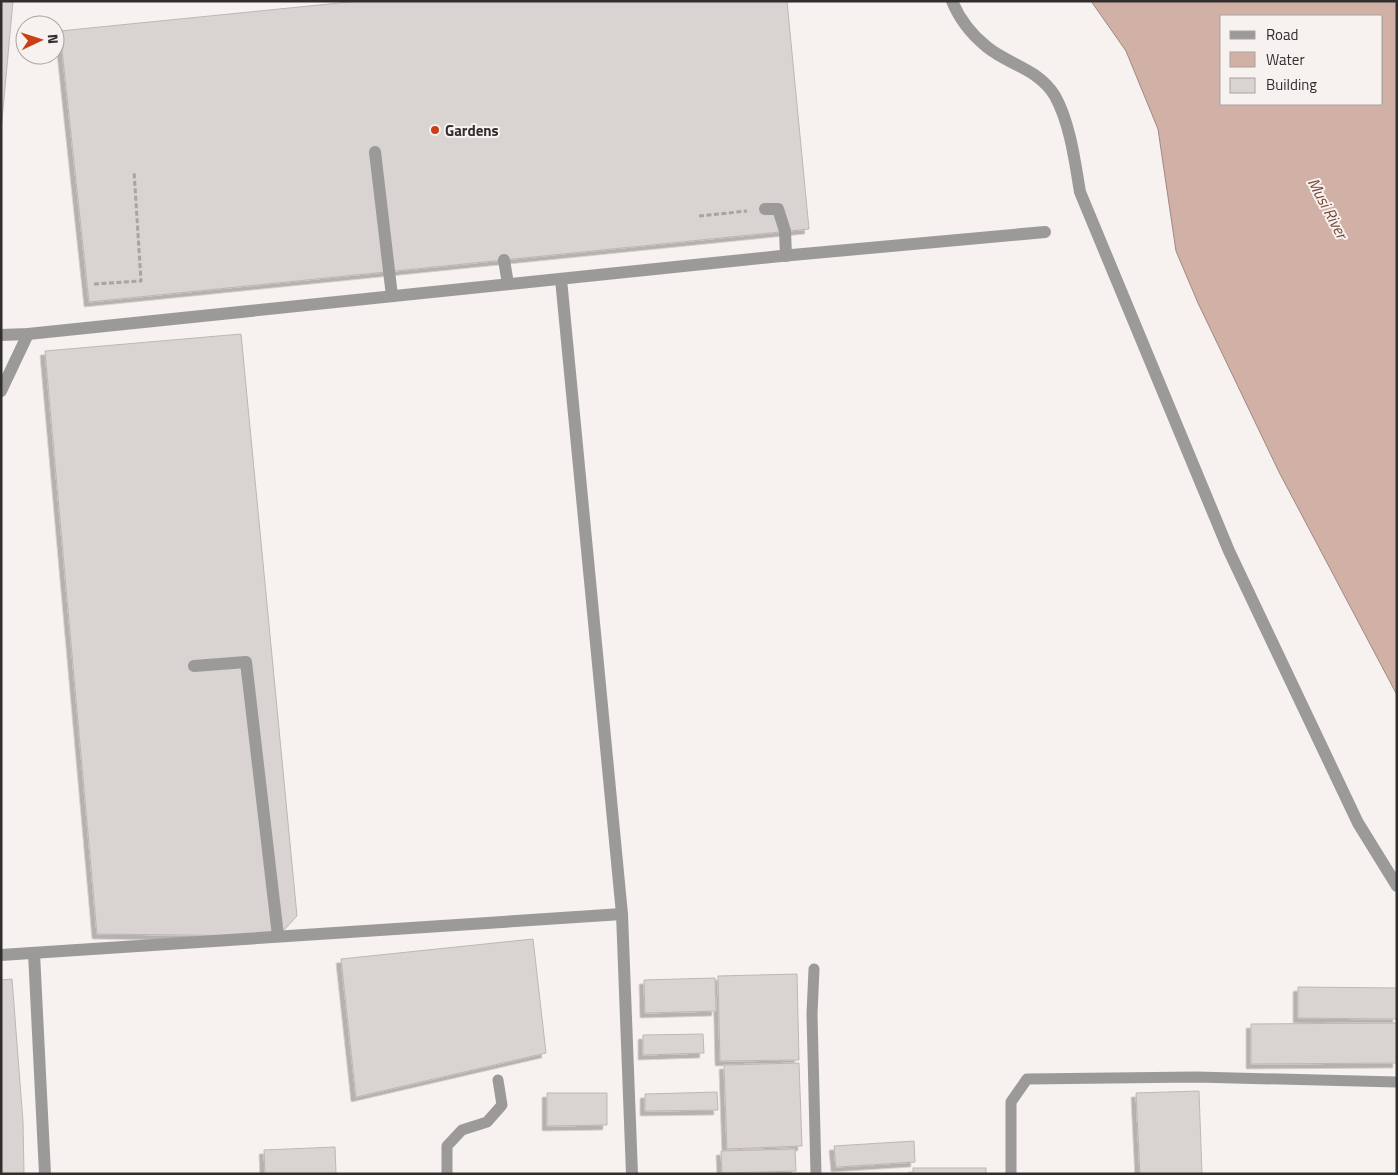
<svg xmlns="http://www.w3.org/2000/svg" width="1398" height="1175" viewBox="0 0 1398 1175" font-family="'Titillium Web',sans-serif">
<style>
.water{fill:#d1b0a6;stroke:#a18982;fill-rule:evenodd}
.building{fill:#d9d3d2;stroke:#bdb7b5;filter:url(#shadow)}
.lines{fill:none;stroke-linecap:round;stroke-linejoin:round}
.path{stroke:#a8a4a2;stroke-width:3;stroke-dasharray:5 2.5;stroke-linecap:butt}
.service{stroke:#9c9a99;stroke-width:11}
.minor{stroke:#9c9a99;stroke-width:12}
.poi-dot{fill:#c84015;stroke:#f7f1ef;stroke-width:2}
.labels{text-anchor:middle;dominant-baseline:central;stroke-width:4;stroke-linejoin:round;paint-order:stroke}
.poi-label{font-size:15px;font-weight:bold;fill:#312f2e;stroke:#f7f1ef;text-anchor:start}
.water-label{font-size:16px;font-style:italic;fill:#764537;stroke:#f7f1ef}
</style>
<defs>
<filter id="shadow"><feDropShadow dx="-4.5" dy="4.5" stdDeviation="0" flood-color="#0004"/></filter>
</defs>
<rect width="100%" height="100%" fill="#f7f1ef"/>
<path class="water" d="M1091,1H1397V695L1279,472L1198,303L1176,251L1158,129L1126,51ZM1222,16H1382V104H1222Z"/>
<g class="building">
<polygon points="1,1 13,1 1,131"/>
<polygon points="359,1 787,1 809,229 89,302 60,31"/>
<polygon points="241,334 297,916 278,936 97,934 45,351"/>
<polygon points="533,939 546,1053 356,1097 341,959"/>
<polygon points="797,974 799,1060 720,1061 718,976"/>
<polygon points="715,978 716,1011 645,1013 644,980"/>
<polygon points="12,979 23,1122 24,1174 1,1174 1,980"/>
<polygon points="1298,987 1397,988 1397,1019 1298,1018"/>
<polygon points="1397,1023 1397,1063 1251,1064 1251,1024"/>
<polygon points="703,1034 704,1053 643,1055 643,1035"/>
<polygon points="799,1063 802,1146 727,1149 724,1065"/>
<polygon points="1199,1091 1202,1174 1140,1174 1136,1093"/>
<polygon points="717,1092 718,1110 645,1111 645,1094"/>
<polygon points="547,1093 607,1093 607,1125 547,1126"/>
<polygon points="914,1141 915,1162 836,1167 834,1146"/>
<polygon points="335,1147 336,1174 265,1174 264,1150"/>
<polygon points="795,1149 796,1171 722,1173 721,1151"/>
<rect x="913" y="1168" width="73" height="6"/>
</g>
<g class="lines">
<g class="path">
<polyline points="699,216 747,211"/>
<polyline points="94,284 141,281 134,171"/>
</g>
<g class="service">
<polyline points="814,969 812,1014 816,1174"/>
<polyline points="447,1174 447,1146 462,1130 487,1122 502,1105 498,1080"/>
<polyline points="1011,1174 1011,1102 1027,1079 1196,1077 1397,1082"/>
</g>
<g class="minor">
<path d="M952,1C959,18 972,35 987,47C1009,65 1039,69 1055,96C1070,123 1075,162 1080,192L1229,551L1358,823L1397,886"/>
<polyline points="375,152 392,296"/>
<polyline points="765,209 778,209 785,231 786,256"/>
<polyline points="504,260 508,284"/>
<polyline points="561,279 622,914 632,1174"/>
<polyline points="1,335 28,334 781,256 1045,232"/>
<polyline points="1,391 28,334"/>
<polyline points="194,666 246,662 278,936"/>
<polyline points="34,953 45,1174"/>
<polyline points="1,955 622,914"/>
</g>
</g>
<circle class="poi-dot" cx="435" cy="130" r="5"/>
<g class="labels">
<g class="poi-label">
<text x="445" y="130">Gardens</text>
</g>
<g class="water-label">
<text transform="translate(1328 208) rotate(62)">Musi River</text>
</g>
</g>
<rect width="1398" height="1175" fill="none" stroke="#312f2e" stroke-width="5"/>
<rect x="1220" y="15" width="162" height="90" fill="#f7f1ef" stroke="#a8a3a2"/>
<rect x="1230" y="31" width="25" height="8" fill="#9c9a99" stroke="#a8a3a2"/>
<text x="1266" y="40" font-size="15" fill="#312f2e">Road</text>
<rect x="1230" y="52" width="25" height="15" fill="#d1b0a6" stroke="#a8a3a2"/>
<text x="1266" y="65" font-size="15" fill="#312f2e">Water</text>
<rect x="1230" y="78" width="25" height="15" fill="#d9d3d2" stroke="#a8a3a2"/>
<text x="1266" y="90" font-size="15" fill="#312f2e">Building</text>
<g transform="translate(40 40) rotate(86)"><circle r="24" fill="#f7f1ef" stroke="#a8a3a2"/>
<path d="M0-4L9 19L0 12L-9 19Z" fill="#c84015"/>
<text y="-8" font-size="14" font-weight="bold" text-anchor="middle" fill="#312f2e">N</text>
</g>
</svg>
